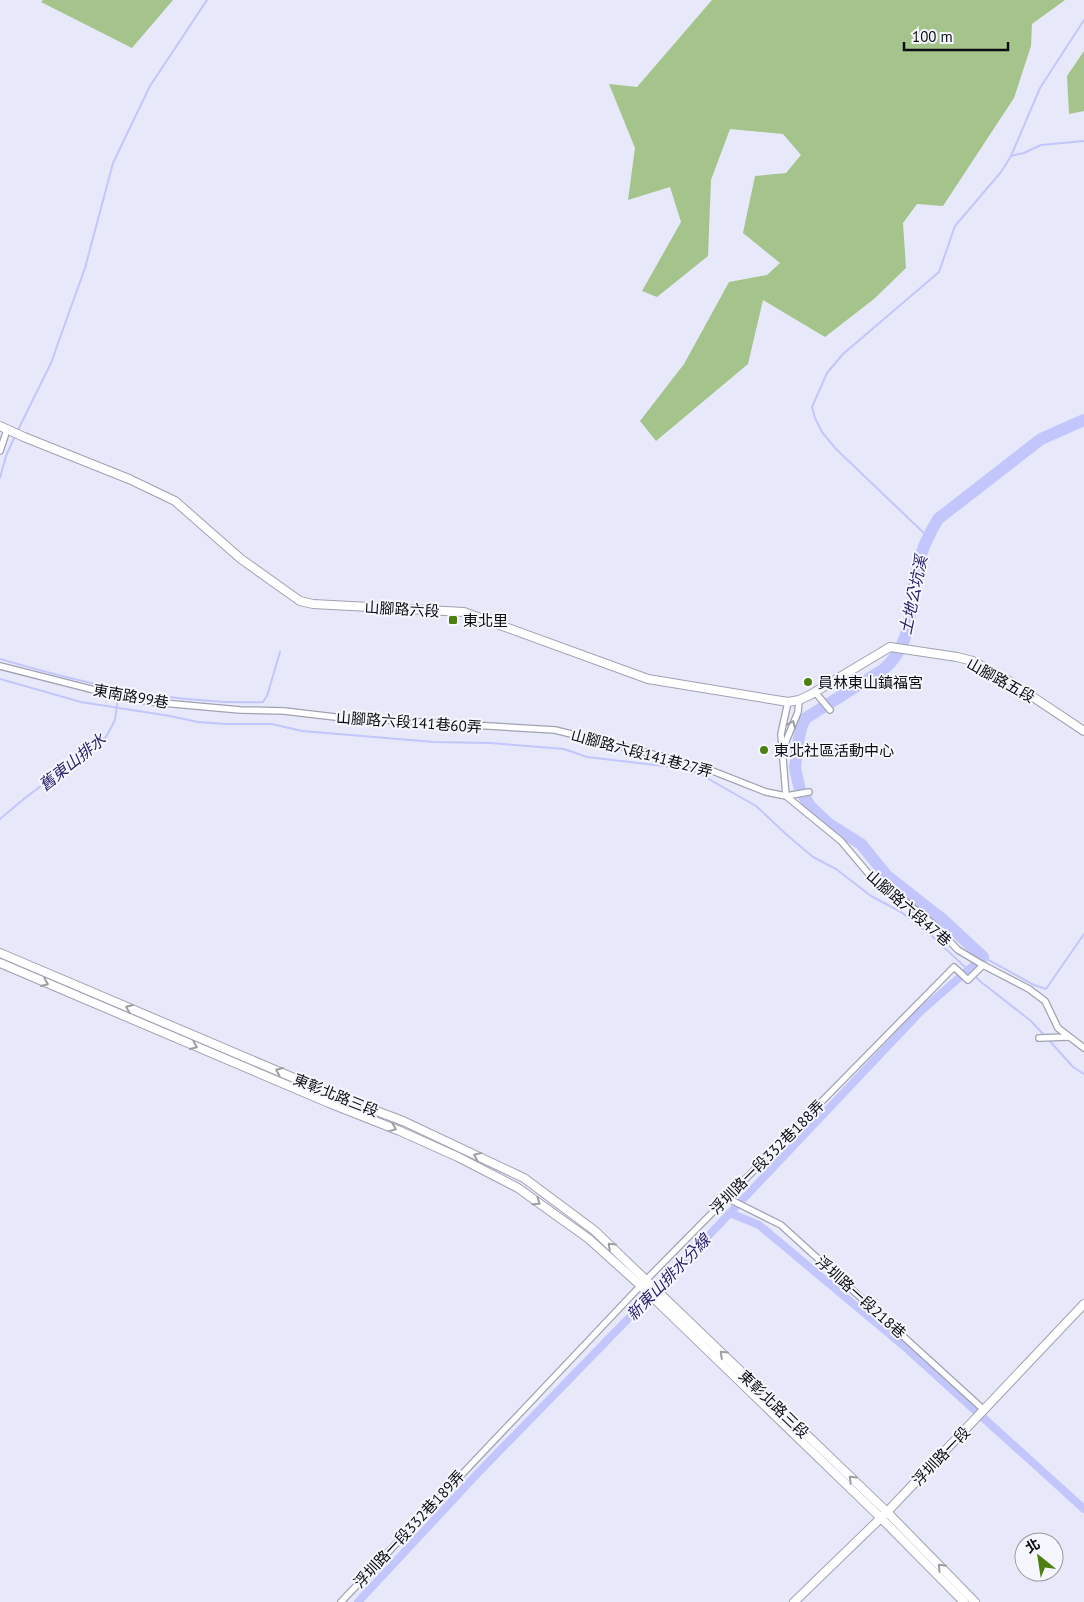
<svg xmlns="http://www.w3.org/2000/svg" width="1084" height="1602" viewBox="0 0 1084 1602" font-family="'PT Sans','Noto Sans TC',sans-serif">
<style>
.green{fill:#a4c48b}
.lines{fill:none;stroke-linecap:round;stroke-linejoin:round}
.stream{stroke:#c2c6fc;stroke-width:2}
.canal{stroke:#c2c6fc;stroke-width:8}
.river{stroke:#c2c6fc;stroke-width:12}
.street-casing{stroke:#a0a1b1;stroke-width:8}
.secondary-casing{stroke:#a0a1b1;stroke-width:10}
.street{stroke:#fff;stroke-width:5.5}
.secondary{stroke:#fff;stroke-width:8}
.oneway{stroke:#9d9ea0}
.poi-dot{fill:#4e8011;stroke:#f6f7fe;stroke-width:2}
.labels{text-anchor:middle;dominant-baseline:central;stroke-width:4;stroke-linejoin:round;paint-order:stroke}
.street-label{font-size:15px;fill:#0b0c11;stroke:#f6f7fe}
.poi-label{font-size:15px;fill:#0b0c11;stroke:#f6f7fe;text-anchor:start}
.water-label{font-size:16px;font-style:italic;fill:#2a226d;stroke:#f6f7fe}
</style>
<rect width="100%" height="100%" fill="#e7e9fa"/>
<g class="green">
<polygon points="43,0 173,0 132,48 41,2"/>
<polygon points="712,0 1065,0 1032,24 1031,46 1014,98 943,206 917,204 903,223 906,268 874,299 825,337 763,300 748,364 656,441 640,421 684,364 729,282 767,275 780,263 743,233 755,176 786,173 801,155 783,134 730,129 711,180 708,256 657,297 642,291 681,222 670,187 628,200 635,148 609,84 637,87"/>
<polygon points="1084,51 1084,111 1069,114 1067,76"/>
</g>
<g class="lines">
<g class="stream">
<polyline points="1011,156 1040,88 1084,20"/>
<polyline points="17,432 51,363 85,268 113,163 150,86 207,0"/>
<polyline points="0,478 6,456 15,436"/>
<polyline points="927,536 836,449 822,432 815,418 812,407 827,373 843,354 939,272 955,226 1001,172 1011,156 1024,153 1041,145 1084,141"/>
<path d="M0,659C85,684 174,705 263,702L267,696L280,652"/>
<polyline points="0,679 81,702 170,716 198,722 225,724 272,724 302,731 434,742 490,743 564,749 587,757 681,768 700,774 756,806 787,835 813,857 836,869 871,896 901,912 932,936 981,982 1031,1021 1045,1036"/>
<polyline points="0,819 25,798 106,737 115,720 118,698"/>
<polyline points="983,957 1034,985 1046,989 1084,934"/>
<polyline points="1048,1039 1073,1067 1084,1074"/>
</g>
<g class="canal">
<polyline points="730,1213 759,1225 905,1347 1084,1509"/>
<polyline points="358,1602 477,1474 695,1250 921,1011 983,957"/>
</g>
<path class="river" d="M983,957L942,919L887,876L861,844L829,824L810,806L800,790L795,768L799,737L802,725L806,718L884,669C915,642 909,602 918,565C922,548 929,534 938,519L1041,439L1084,420"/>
<defs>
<g id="street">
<polyline points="0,451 7,430"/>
<polyline points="0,666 114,695 152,702 240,710 284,711 335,717 555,730 700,766 766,792 786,796 809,792"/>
<polyline points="815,692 830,710"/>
<polyline points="788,702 781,734 786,796 841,841 873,879 898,896 932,923 958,950 983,965 1029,989 1045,1001 1058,1028 1084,1048"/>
<polyline points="784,746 798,712 799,700"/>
<polyline points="1039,1038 1069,1037"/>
<polyline points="727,1198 781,1225 984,1410"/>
<polyline points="341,1602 646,1280 954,967 968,980 983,965"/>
</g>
<g id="secondary">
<polyline points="0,426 24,437 129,479 175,501 241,559 300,601 313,604 464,612 648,679 788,702 799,700 810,695 890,647 957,657 973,661 1009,681 1084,731"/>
<polyline points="0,953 334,1095 403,1121 524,1178 595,1231 887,1512 975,1602"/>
<polyline points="0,963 329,1103 400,1131 458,1157 518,1188 589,1239 640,1285 881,1518 964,1602"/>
<polyline points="794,1602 887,1512 1084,1304"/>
</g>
</defs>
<use href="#street" class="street-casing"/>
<use href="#secondary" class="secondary-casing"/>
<use href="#street" class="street"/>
<use href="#secondary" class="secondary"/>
</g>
<defs><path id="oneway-chevron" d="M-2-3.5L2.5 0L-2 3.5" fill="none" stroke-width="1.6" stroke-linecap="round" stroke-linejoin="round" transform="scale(1.25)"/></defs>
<g class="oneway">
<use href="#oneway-chevron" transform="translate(792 724) rotate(-67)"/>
<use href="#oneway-chevron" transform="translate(45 983) rotate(23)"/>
<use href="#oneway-chevron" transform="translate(129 1008) rotate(-157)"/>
<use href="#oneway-chevron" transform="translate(194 1046) rotate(23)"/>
<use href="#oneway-chevron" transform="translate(279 1071) rotate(-157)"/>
<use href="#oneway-chevron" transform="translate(393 1128) rotate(22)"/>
<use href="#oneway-chevron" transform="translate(477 1156) rotate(-155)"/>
<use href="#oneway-chevron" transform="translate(537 1202) rotate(35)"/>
<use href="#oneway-chevron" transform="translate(611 1246) rotate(-136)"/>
<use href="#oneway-chevron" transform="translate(723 1354) rotate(-136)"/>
<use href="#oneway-chevron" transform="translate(852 1479) rotate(-136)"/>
<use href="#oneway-chevron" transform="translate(941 1567) rotate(-134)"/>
</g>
<g class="poi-dot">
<rect x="448" y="615" width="10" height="10" rx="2.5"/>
<circle cx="808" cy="682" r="5"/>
<circle cx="764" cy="750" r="5"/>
</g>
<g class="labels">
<g class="street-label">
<text transform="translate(402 609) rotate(3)">山腳路六段</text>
<text transform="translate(1001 680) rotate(29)">山腳路五段</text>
<text transform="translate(131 696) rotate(10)">東南路99巷</text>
<text transform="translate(409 722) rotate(4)">山腳路六段141巷60弄</text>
<text transform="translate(642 753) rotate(15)">山腳路六段141巷27弄</text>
<text transform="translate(909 908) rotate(41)">山腳路六段47巷</text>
<text transform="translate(336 1095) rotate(22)">東彰北路三段</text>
<text transform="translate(767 1157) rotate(-45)">浮圳路一段332巷188弄</text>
<text transform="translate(861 1297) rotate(42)">浮圳路一段218巷</text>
<text transform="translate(774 1404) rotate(44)">東彰北路三段</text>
<text transform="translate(941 1456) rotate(-46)">浮圳路一段</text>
<text transform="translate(409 1529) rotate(-47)">浮圳路一段332巷189弄</text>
</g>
<g class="poi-label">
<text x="463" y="620">東北里</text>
<text x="818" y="682">員林東山鎮福宮</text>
<text x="774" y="750">東北社區活動中心</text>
</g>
<g class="water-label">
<text transform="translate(913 595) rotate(-78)">土地公坑溪</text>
<text transform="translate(72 762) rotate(-39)">舊東山排水</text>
<text transform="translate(668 1277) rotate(-46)">新東山排水分線</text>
</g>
</g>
<g transform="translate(1039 1557) rotate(330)"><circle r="24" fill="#f6f7fe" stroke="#98999f"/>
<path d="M0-4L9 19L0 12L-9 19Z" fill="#4e8011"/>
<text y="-8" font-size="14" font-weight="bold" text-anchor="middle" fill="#0b0c11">北</text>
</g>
<path d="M904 42v8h104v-8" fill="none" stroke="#0b0c11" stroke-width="2.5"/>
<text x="912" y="42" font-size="15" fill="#0b0c11" stroke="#f6f7fe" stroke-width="4" paint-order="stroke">100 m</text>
</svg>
